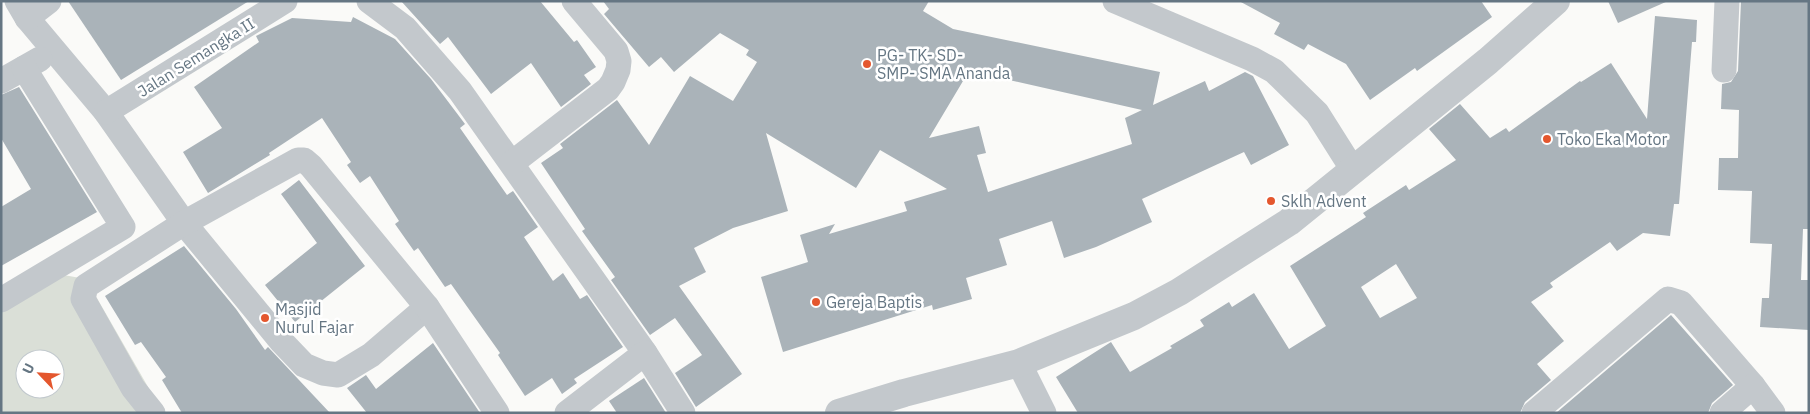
<svg xmlns="http://www.w3.org/2000/svg" width="1810" height="414" viewBox="0 0 1810 414" font-family="'IBM Plex Sans',sans-serif">
<style>
.green{fill:#dadfd7;fill-rule:evenodd}
.building{fill:#aab3b9;fill-rule:evenodd}
.lines{fill:none;stroke-linecap:round;stroke-linejoin:round}
.minor{stroke:#c3c8cc;stroke-width:25}
.tertiary{stroke:#c3c8cc;stroke-width:28}
.poi-dot{fill:#e4572e;stroke:#fff;stroke-width:2}
.labels{text-anchor:middle;dominant-baseline:central;stroke-width:5;stroke-linejoin:round;paint-order:stroke}
.poi-label{font-size:16px;fill:#657683;stroke:#fff;text-anchor:start}
.street-label{font-size:16px;fill:#657683;stroke:#fff}
</style>
<rect width="100%" height="100%" fill="#fafaf8"/>
<path class="green" d="M41,271L86,279L163,413H1V292ZM25,359H55V389H25Z"/>
<g class="building">
<polygon points="68,1 249,1 121,80"/>
<polygon points="401,1 540,1 574,42 577,40 596,67 584,75 591,84 561,107 531,63 491,94 448,37 440,44"/>
<path d="M603,1H929L923,11L953,29L1160,72L1153,105L1205,81L1209,91L1245,72L1253,76L1289,145L1251,165L1244,152L1142,199L1152,222L1096,247L1064,258L1052,221L999,239L1007,265L966,278L972,299L933,310L932,305L783,352L761,277L808,262L800,235L835,224L829,234L907,211L904,202L947,189L880,150L856,188L766,133L788,211L733,228L694,248L706,272L679,286L742,374L696,407L675,373L702,355L675,318L650,335L611,280L615,277L582,231L585,229L541,163L563,148L560,144L617,100L649,145L690,76L733,101L757,62L746,55L749,50L720,33L674,72L661,57L649,67L604,14L609,9ZM969,71L1142,110L1125,118L1132,144L988,192L977,155L986,153L979,126L929,138Z"/>
<polygon points="1239,1 1481,1 1492,17 1417,71 1415,68 1370,100 1346,64 1308,44 1304,50 1274,34 1280,23"/>
<polygon points="1608,1 1668,1 1618,23"/>
<polygon points="1741,1 1809,1 1809,229 1803,229 1801,280 1809,280 1809,330 1760,327 1762,298 1769,298 1772,244 1750,243 1752,191 1718,190 1719,158 1738,158 1739,110 1721,109 1722,84 1731,82 1738,71"/>
<path d="M1655,16L1697,20L1696,42H1692L1679,204H1674L1670,236L1643,233L1617,251L1610,242L1550,283L1553,287L1531,302L1564,341L1537,364L1551,380L1525,402L1520,413H1078L1056,377L1111,342L1130,372L1172,348L1170,346L1204,326L1200,320L1229,302L1232,307L1254,293L1289,349L1326,326L1290,266L1366,217L1363,213L1406,185L1409,190L1456,160L1429,129L1460,104L1490,138L1506,128L1509,132L1580,81L1581,82L1611,63L1647,119ZM1396,264L1417,298L1380,318L1361,287Z"/>
<polygon points="353,17 395,39 431,79 465,124 460,128 507,195 513,191 538,227 524,237 553,281 563,273 580,299 587,295 623,347 574,379 577,383 562,394 552,378 525,396 498,355 500,353 451,284 445,287 418,248 414,251 395,224 399,221 370,176 360,183 347,165 351,162 322,118 269,153 270,155 208,193 183,152 222,128 194,87 259,42 256,36 292,18 351,22"/>
<polygon points="19,87 97,212 1,266 1,207 31,189 1,138 1,95"/>
<polygon points="299,180 365,266 295,322 265,285 317,243 281,194"/>
<polygon points="184,246 236,309 265,350 268,347 330,413 182,413 162,380 166,377 141,342 135,345 105,296"/>
<polygon points="1671,315 1733,385 1712,403 1708,413 1556,413"/>
<polygon points="433,343 480,413 367,413 347,388 366,375 376,389"/>
<polygon points="644,378 666,413 617,413 609,401"/>
</g>
<g class="lines">
<g class="minor">
<polyline points="17,1 27,18 106,112 184,223 281,341 304,365 323,373 338,375 371,355 427,307"/>
<polyline points="369,1 405,28 460,91 645,353 683,413"/>
<polyline points="1115,1 1252,59 1274,71 1317,113 1353,170"/>
<polyline points="27,18 49,1"/>
<polyline points="1724,70 1727,1"/>
<polyline points="1,81 40,59"/>
<polyline points="106,112 285,1"/>
<polyline points="512,163 608,89 613,82 618,70 619,61 616,51 574,1"/>
<polyline points="1,300 123,227 24,68"/>
<polyline points="1019,363 1044,413"/>
<polyline points="153,413 133,388 83,299 86,286 184,223 298,160 304,160 311,166 427,307 497,413"/>
<polyline points="567,413 645,353"/>
<polyline points="1534,413 1668,299 1681,303 1753,386 1773,413"/>
<polyline points="1722,413 1753,386"/>
</g>
<polyline class="tertiary" points="839,413 904,393 1019,363 1134,316 1179,292 1289,222 1488,61 1556,1"/>
</g>
<g class="poi-dot">
<circle cx="867" cy="64" r="5"/>
<circle cx="1547" cy="139" r="5"/>
<circle cx="1271" cy="201" r="5"/>
<circle cx="816" cy="302" r="5"/>
<circle cx="265" cy="318" r="5"/>
</g>
<g class="labels">
<g class="poi-label">
<text x="877" y="55">PG- TK- SD-<tspan x="877" dy="18">SMP- SMA Ananda</tspan></text>
<text x="1557" y="139">Toko Eka Motor</text>
<text x="1281" y="201">Sklh Advent</text>
<text x="826" y="302">Gereja Baptis</text>
<text x="275" y="309">Masjid<tspan x="275" dy="18">Nurul Fajar</tspan></text>
</g>
<g class="street-label">
<text transform="translate(196 57) rotate(-32)">Jalan Semangka II</text>
</g>
</g>
<rect width="1810" height="414" fill="none" stroke="#657683" stroke-width="5"/>
<g transform="translate(40 374) rotate(295)"><circle r="24" fill="#ffffff" stroke="#c1c8cd"/>
<path d="M0-4L9 19L0 12L-9 19Z" fill="#e4572e"/>
<text y="-8" font-size="14" font-weight="bold" text-anchor="middle" fill="#657683">U</text>
</g>
</svg>
